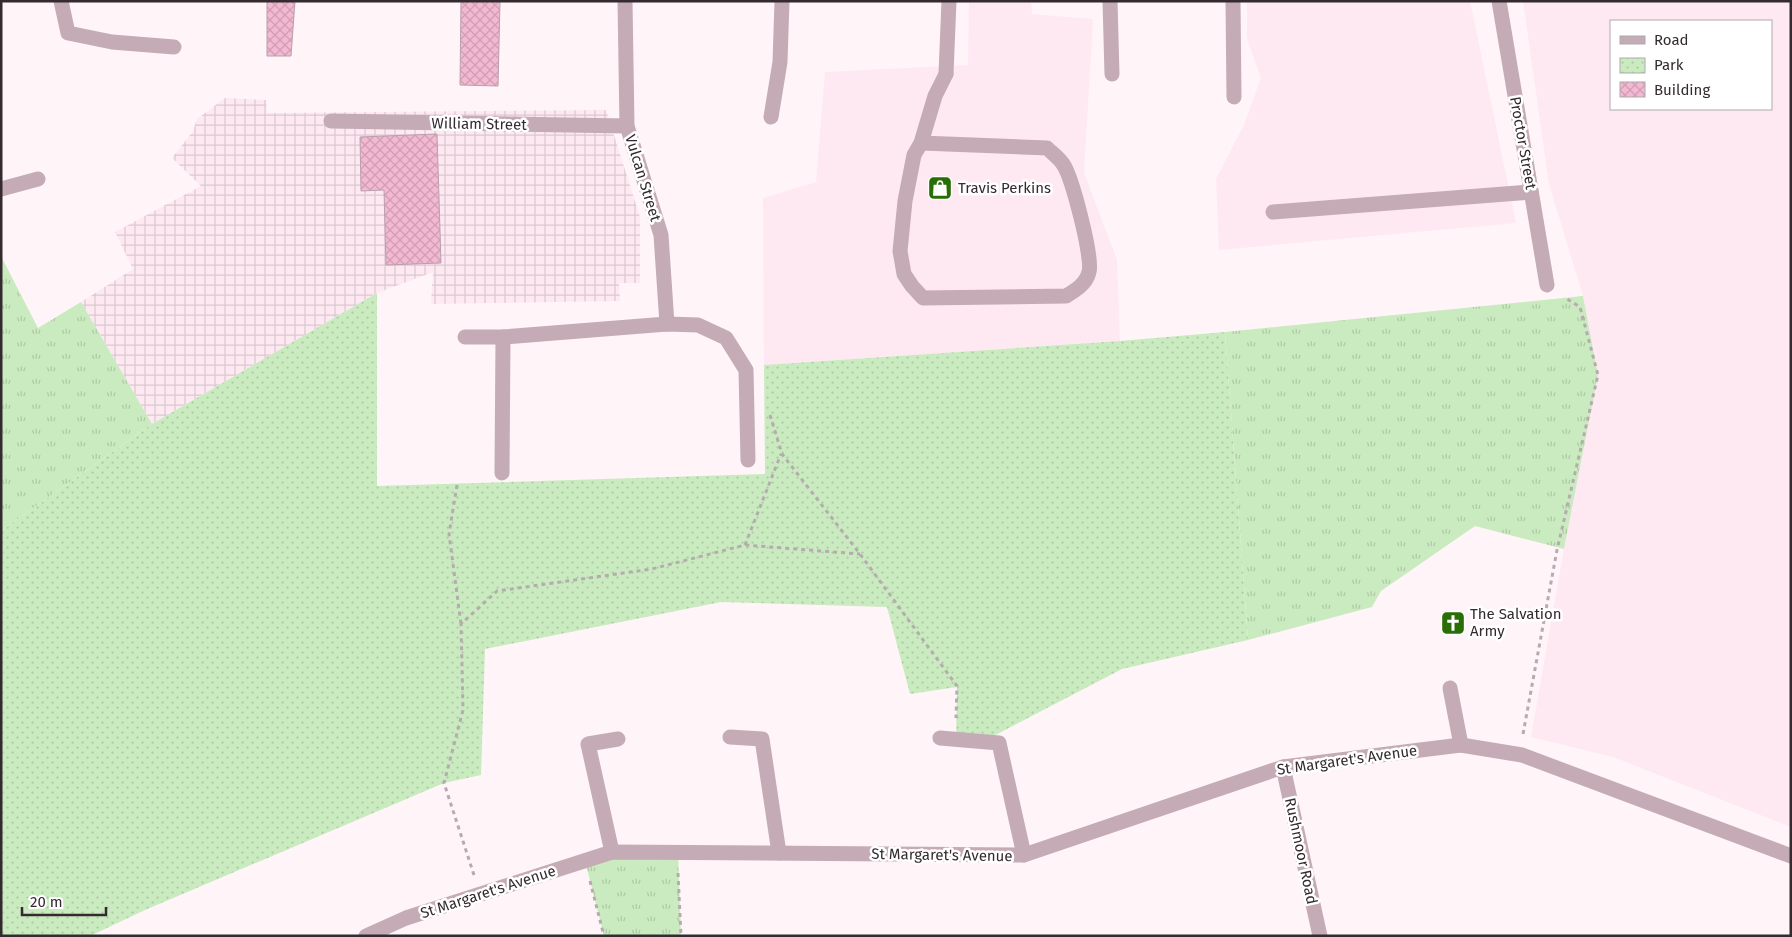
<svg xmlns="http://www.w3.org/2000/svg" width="1792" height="937" viewBox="0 0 1792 937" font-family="'Fira Sans',sans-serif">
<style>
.built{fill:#fee9f2;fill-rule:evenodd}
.industrial{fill:url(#industrial-grid)}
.grass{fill:url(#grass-tufts)}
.park{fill:url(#park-dots)}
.building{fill:url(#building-cross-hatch);stroke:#b9a0aa}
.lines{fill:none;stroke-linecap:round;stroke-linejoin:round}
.path{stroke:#b6abaf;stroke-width:3;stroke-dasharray:4 4;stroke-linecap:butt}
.service{stroke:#c5abb6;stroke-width:15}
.minor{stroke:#c5abb6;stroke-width:15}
.labels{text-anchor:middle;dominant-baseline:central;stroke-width:5;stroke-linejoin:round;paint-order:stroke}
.street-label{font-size:15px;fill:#342a2f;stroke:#fff}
.poi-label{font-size:15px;fill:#342a2f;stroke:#fff;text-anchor:start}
</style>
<defs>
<pattern id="industrial-grid" width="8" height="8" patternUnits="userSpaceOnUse" patternTransform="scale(1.25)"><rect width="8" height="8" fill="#fee9f2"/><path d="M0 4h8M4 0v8" fill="none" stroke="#dac8d0"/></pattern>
<pattern id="grass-tufts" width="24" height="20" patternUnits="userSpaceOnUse" patternTransform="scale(1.25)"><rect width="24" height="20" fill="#caebc0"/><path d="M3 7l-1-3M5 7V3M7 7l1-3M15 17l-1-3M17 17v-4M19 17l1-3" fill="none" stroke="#aecaa5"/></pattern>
<pattern id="park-dots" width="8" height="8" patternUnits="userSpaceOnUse" patternTransform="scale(1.25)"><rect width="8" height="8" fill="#caebc0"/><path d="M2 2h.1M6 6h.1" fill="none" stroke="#aecaa5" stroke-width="1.8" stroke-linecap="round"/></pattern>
<pattern id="building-cross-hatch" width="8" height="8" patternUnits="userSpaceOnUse" patternTransform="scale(1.25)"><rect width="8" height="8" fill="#f3b8d2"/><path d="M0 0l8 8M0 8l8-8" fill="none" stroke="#d19eb5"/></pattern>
</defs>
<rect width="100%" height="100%" fill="#fff4f8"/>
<g class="built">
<polygon points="969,1 1031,1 1032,14 1093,19 1084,173 1117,260 1120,341 764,365 763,198 816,182 825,72 968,65"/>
<polygon points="1247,1 1470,1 1516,223 1219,250 1216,179 1244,125 1261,78 1247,39"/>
<path d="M1523,1H1791V827L1613,757L1531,737L1564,549L1598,375L1583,296L1549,184ZM1611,21H1771V109H1611Z"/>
</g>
<polygon class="industrial" points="225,98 266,100 267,113 606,110 640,217 640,283 619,283 620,301 431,304 433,272 377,293 152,424 81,302 133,269 115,232 201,186 172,158 193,131 197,119"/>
<g class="grass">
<polygon points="1,256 38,328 81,302 152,424 1,531"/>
<polygon points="1583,296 1598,375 1564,549 1475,526 1381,591 1372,607 1248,640 1225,332"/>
<polygon points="678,852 681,936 604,936 585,861"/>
</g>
<polygon class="park" points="377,293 377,486 765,474 764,365 1120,341 1225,332 1248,640 1122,669 982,742 956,739 957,687 910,694 887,607 721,602 485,649 481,775 444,783 145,910 90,936 1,936 1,531 152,424"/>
<g class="building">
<polygon points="267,1 295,1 291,56 267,56"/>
<polygon points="461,1 500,1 498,86 460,85"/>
<polygon points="437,134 441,263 386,265 384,190 361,191 360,137"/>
</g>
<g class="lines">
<g class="path">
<polyline points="770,415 782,454 860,554 957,686 956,718"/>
<polyline points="457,485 449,534 461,624"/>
<polyline points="745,545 781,454"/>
<polyline points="1523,734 1557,550 1598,375 1580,307 1564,297"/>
<polyline points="678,873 681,936"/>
<polyline points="474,875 444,783 463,710 461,624 497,591 652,569 745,545 860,554"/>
<polyline points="590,881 604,936"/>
</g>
<g class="service">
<path d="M921,143L1047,148C1052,153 1059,158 1063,164C1072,177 1093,257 1089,272C1086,284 1076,290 1066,296L923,298L912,286L904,274L900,251L905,201L914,155L921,143L935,96L946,74"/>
<polyline points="1273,212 1531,192"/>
<polyline points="1450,688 1461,745"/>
<polyline points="940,738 999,743 1024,855"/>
</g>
<g class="minor">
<polyline points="61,1 68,33 112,42 174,47"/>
<polyline points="625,1 627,126 661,235 667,324"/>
<polyline points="1110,1 1112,74"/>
<polyline points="1233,1 1234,97"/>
<polyline points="1499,1 1547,285"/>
<polyline points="946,74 949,1"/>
<polyline points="771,117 780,62 782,1"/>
<polyline points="331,121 627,126"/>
<polyline points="1,189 38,179"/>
<polyline points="465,337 503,337 667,324 698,325 726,338 746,370 748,460"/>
<polyline points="502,473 503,337"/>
<polyline points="730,737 762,739 779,853"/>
<polyline points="1283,767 1320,936"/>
<polyline points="612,852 588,744 618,739"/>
<polyline points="366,936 406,918 612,852 1024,855 1283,767 1461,745 1522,755 1791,856"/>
</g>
</g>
<defs>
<symbol id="shop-square" viewBox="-11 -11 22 22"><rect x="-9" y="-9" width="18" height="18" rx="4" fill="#296d06" stroke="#fff"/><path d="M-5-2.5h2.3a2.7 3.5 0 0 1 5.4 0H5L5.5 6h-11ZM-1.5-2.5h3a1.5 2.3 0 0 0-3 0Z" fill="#fff"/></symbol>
<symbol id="church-square" viewBox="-11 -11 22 22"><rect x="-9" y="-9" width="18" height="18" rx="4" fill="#296d06" stroke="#fff"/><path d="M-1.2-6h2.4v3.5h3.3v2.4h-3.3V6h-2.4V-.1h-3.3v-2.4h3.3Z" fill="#fff"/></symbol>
</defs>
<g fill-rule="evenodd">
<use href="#shop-square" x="926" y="174" width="28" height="28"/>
<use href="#church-square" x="1439" y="609" width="28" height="28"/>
</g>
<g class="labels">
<g class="street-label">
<text transform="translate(479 124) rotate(1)">William Street</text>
<text transform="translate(1523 143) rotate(80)">Proctor Street</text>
<text transform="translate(643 178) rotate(73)">Vulcan Street</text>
<text transform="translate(1347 760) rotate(-8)">St Margaret's Avenue</text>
<text transform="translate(1301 851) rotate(78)">Rushmoor Road</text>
<text transform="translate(942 855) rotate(1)">St Margaret's Avenue</text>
<text transform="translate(488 892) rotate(-18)">St Margaret's Avenue</text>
</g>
<g class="poi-label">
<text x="958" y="188">Travis Perkins</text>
<text x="1470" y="614">The Salvation<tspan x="1470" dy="17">Army</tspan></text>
</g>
</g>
<rect width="1792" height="937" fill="none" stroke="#342a2f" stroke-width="5"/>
<rect x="1610" y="20" width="162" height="90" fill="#ffffff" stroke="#aeaaac"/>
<rect x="1620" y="36" width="25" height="8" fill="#c5abb6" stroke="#aeaaac"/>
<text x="1654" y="45" font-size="15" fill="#342a2f">Road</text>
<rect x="1620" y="58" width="25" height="15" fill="url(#park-dots)" stroke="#aeaaac"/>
<text x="1654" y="70" font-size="15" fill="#342a2f">Park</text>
<rect x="1620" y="82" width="25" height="15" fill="url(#building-cross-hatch)" stroke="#aeaaac"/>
<text x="1654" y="95" font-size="15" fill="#342a2f">Building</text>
<path d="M22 907v8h84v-8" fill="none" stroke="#342a2f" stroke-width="2.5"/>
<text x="30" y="907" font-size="15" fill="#342a2f" stroke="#ffffff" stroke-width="4" paint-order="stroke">20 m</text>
</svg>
